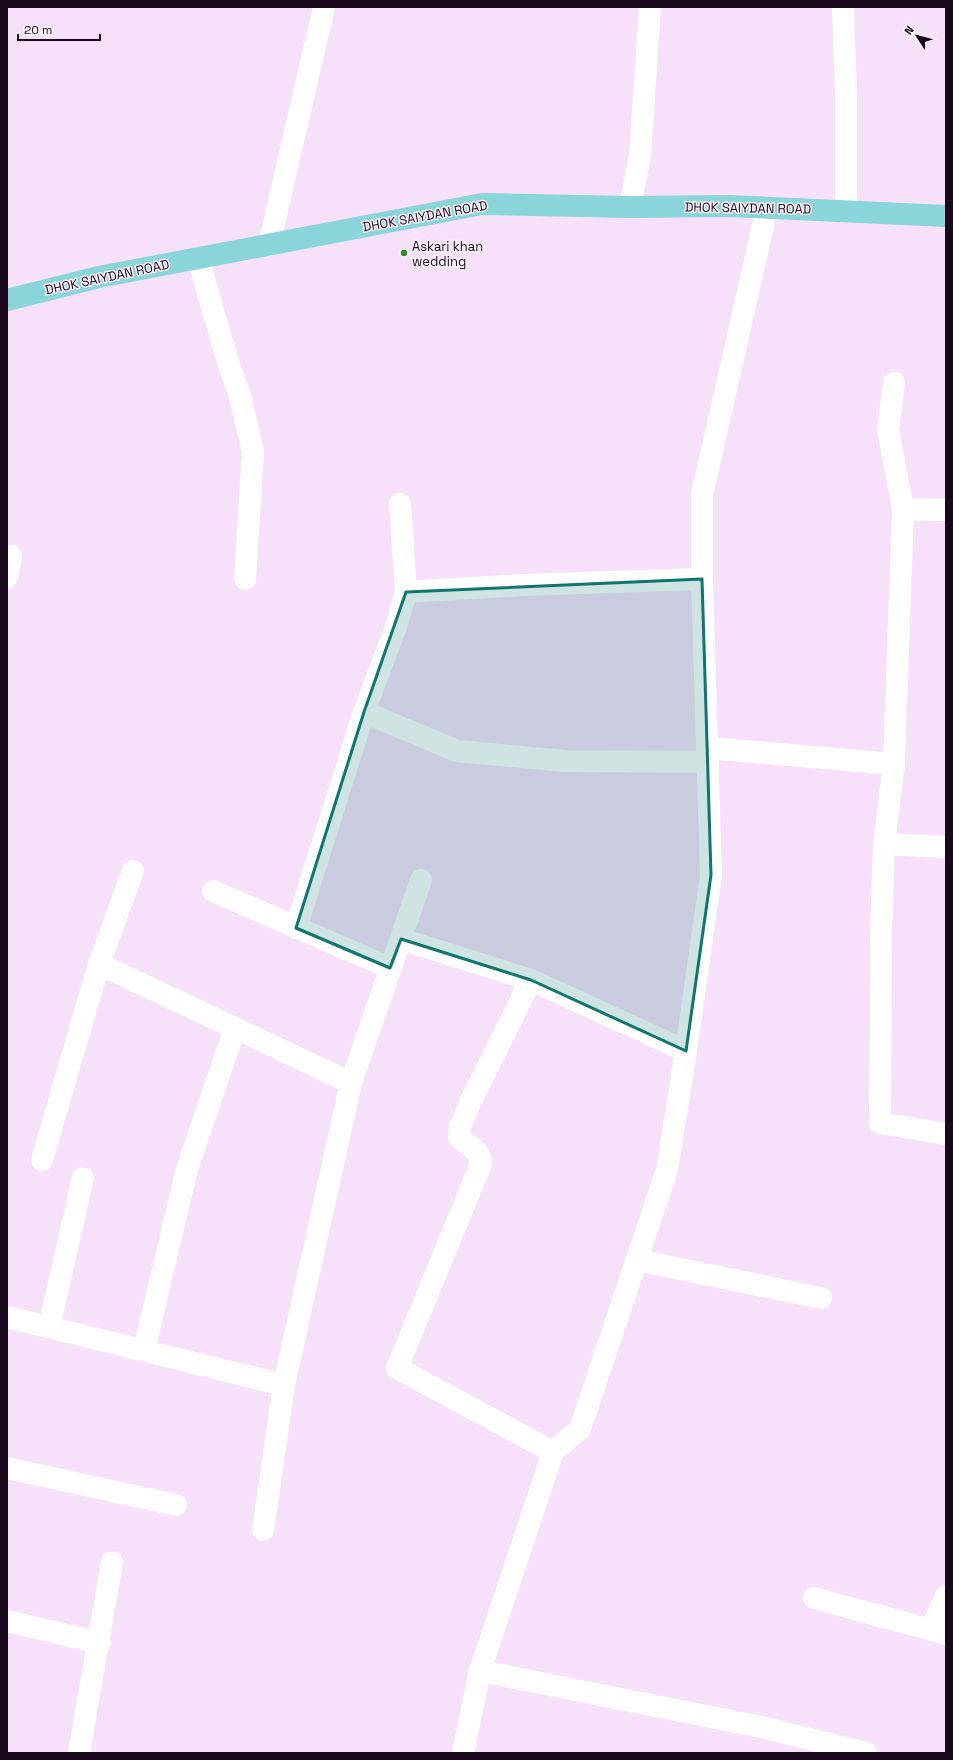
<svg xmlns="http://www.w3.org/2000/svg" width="953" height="1760" viewBox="0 0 953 1760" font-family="'Space Grotesk',sans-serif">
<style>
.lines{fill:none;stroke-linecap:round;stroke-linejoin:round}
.minor{stroke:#fff;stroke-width:22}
.major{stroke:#8ad5da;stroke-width:22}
.marked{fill:#0f766e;fill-opacity:0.2;stroke:#0f766e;stroke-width:3;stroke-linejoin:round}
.poi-dot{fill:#25921b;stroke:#fdf2ff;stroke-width:1.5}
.labels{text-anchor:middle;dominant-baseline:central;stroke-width:3;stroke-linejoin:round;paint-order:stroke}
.street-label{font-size:13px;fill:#1a081d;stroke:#fdf2ff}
.poi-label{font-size:13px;fill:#1a081d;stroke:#fdf2ff;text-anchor:start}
</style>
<rect width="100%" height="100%" fill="#f7e1fa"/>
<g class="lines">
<g class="minor">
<polyline points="843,7 846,98 846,211"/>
<polyline points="630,207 640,155 650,7"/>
<polyline points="269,245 324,7"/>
<polyline points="198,258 228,362 240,396 253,452 245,579"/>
<polyline points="903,509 946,510"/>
<polyline points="7,577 11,556"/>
<polyline points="406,592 523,585 702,579"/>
<polyline points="364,712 457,751 565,761 708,762"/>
<polyline points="708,748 894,764 903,509 888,430 894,383"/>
<polyline points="894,764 884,844 881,932 880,1123 946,1134"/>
<polyline points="884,844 946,847"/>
<polyline points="213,891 390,968"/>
<polyline points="296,928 364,712 397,624 406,592 400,504"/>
<polyline points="401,939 531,980 686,1051"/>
<polyline points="99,964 351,1083"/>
<path d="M531,980L470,1103L460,1127L459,1137C468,1146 481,1151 481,1164L397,1368L553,1452"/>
<polyline points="42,1160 99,964 133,871"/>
<polyline points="637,1260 821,1298"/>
<polyline points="7,1317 284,1385"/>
<polyline points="49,1327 83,1178"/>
<polyline points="144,1350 187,1169 235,1028"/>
<polyline points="7,1468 176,1505"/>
<polyline points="263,1530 284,1385 351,1083 421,880"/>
<polyline points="814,1598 946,1634"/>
<polyline points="7,1621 100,1643"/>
<polyline points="931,1630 946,1596"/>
<polyline points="480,1671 761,1727 866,1753"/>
<polyline points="79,1753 112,1562"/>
<polyline points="463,1753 480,1671 553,1452 580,1429 667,1170 686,1051 711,875 702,579 702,495 767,208"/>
</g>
<polyline class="major" points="7,300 99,277 482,204 630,207 729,206 946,216"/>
</g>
<path class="marked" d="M702,579L711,875L686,1051L531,980L401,939L390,968L296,928L364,712L406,592Z"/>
<circle class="poi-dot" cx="404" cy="253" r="4"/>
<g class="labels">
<g class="street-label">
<text transform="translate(748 208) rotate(1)">DHOK SAIYDAN ROAD</text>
<text transform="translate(425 216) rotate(-10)">DHOK SAIYDAN ROAD</text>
<text transform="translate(107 277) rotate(-12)">DHOK SAIYDAN ROAD</text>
</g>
<g class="poi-label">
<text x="412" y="246">Askari khan<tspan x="412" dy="15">wedding</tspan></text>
</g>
</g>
<rect width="953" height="1760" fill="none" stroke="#1a081d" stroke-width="16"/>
<g transform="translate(917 36) rotate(306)" stroke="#fdf2ff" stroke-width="3" paint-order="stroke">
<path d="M0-3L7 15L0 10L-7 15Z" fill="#1a081d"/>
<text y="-6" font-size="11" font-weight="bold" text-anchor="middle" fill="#1a081d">N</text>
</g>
<path d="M18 34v6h82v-6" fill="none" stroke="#1a081d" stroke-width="2"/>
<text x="24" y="34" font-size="12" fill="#1a081d" stroke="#fdf2ff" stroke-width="3" paint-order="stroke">20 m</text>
</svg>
